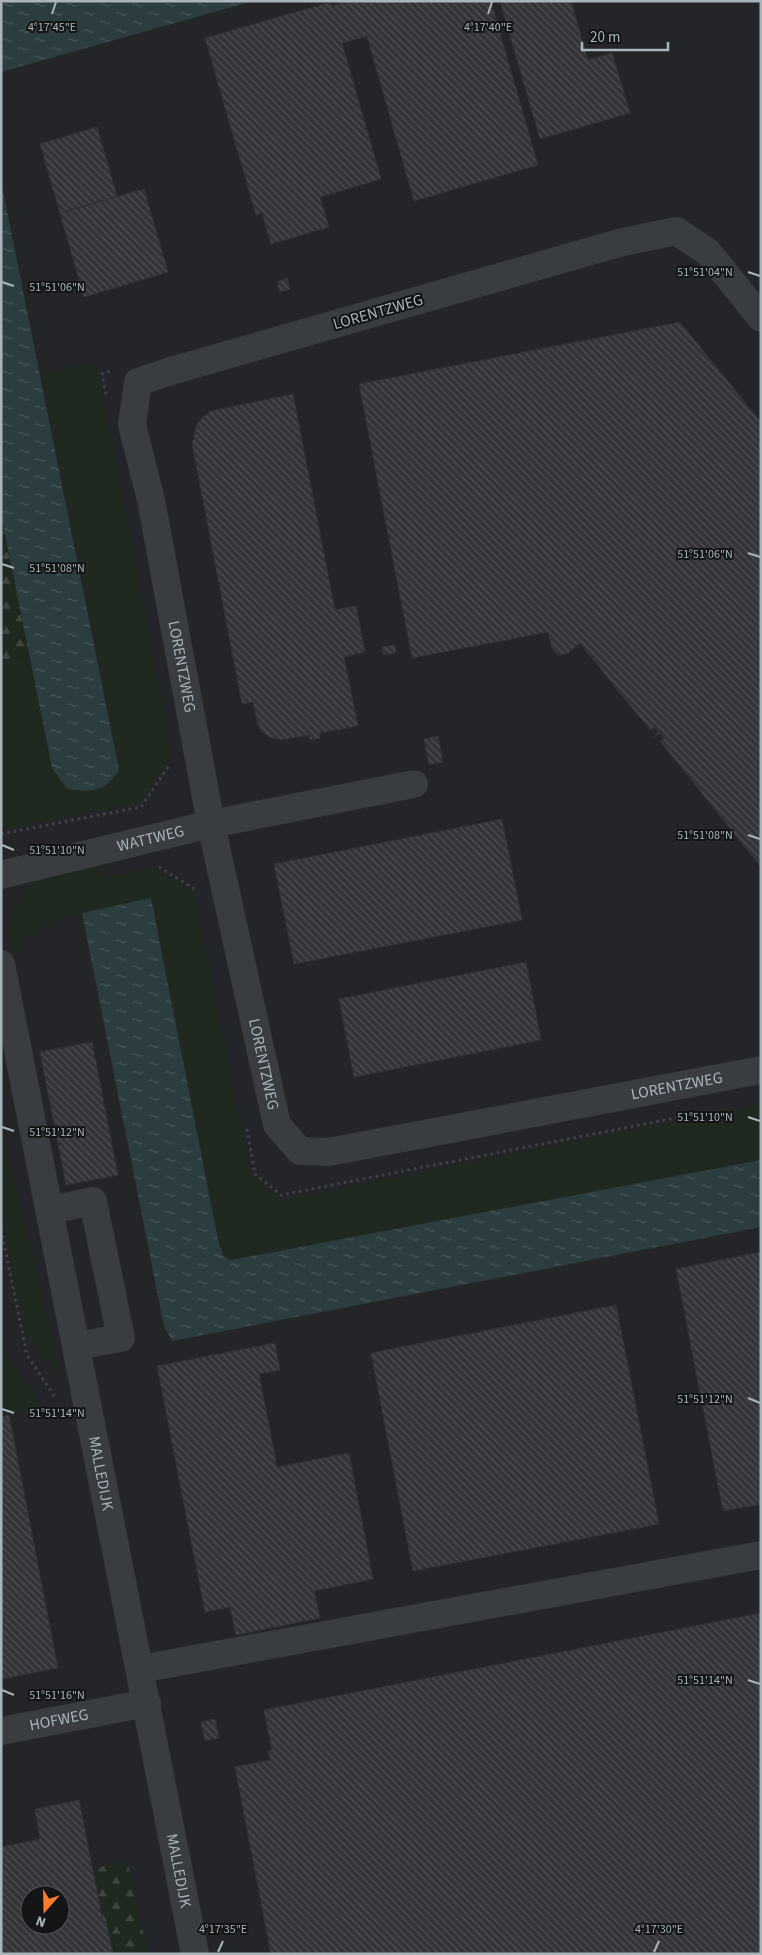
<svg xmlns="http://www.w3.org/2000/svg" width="762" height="1955" viewBox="0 0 762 1955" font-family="'Source Sans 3',sans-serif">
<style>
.built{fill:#242528;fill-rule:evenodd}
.grass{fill:#20291f}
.forest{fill:url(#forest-firs)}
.water{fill:url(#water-ripples)}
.building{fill:url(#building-back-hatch);stroke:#323337;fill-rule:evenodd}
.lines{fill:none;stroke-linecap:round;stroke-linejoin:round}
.path{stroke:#3e4347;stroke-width:3;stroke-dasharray:2.5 4;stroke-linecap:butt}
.minor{stroke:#393c40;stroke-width:28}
.ticks{fill:none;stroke:#a9b4bb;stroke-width:2}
.labels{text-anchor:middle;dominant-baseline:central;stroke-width:4;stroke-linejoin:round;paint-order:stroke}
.street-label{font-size:16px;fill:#a9b4bb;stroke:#131415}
.ticks-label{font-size:12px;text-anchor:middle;fill:#a9b4bb;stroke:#131415;stroke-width:4;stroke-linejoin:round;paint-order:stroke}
</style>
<defs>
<pattern id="forest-firs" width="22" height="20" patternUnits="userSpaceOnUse" patternTransform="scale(1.25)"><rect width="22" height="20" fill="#20291f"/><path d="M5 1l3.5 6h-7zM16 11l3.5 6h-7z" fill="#3e463e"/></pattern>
<pattern id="water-ripples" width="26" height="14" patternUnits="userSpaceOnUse" patternTransform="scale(1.25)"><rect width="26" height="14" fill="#2c3d40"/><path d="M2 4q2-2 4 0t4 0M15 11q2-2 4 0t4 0" fill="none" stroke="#48575a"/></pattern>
<pattern id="building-back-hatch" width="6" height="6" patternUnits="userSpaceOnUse" patternTransform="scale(1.25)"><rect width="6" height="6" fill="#333437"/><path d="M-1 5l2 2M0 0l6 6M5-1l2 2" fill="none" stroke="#4e4f52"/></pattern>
</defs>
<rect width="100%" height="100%" fill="#18191a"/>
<path class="built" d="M151,1H761V1954H1V780L84,763L1,334V45ZM30,1895H60V1925H30Z"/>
<g class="grass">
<polygon points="95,361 118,470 172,756 139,803 1,830 1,660 29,655 52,768 119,770 41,373"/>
<polygon points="101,860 103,876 153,868 195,894 251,1175 282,1200 761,1104 761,1160 231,1260 223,1256 218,1240 82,913 47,923 31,935 13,954 7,930 27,880"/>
<polygon points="1,1124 61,1374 32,1346 21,1322 1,1211"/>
<polygon points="1,1326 6,1355 40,1402 41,1407 1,1416"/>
</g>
<g class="forest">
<polygon points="1,515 29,655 1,660"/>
<polygon points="127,1860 148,1954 110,1954 93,1869"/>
</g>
<g class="water">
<polygon points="11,1 253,1 1,72 1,4"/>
<path d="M1,181L119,770C104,793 92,792 67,789L52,768L1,515Z"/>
<polygon points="151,898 218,1240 223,1256 231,1260 761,1160 761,1227 172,1341 164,1326 82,913"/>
</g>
<g class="building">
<polygon points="347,1 491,1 538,165 414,201 367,36 342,43 381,179 320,197 329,227 271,244 262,213 256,215 205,38 331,2 332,6"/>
<polygon points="500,1 571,1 588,60 612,53 630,113 540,139"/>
<polygon points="97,127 117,196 60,213 40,144"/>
<polygon points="144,189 168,272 84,297 60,213"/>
<polygon points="287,278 290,289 280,292 277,282"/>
<polygon points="680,322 761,422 761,867 660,741 664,738 660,733 653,738 658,732 655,727 650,730 580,643 567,654 559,655 553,650 548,632 412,658 359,384"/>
<polygon points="293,394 335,610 356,606 365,652 344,657 358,726 319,733 320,738 310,740 309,735 281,740 269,737 262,732 258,724 253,702 242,704 192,443 197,424 203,417 211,411"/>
<polygon points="395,645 396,653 383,655 382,647"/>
<polygon points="438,736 443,762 429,765 424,739"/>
<polygon points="502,819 522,920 294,964 274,864"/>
<polygon points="526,962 541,1040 354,1077 339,999"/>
<polygon points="92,1042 118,1175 66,1185 40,1052"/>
<polygon points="761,1252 761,1504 723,1511 676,1269"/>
<polygon points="616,1305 659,1524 413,1571 371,1353"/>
<polygon points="275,1343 280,1370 259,1374 277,1467 349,1453 373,1579 314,1591 320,1618 236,1635 230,1607 205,1612 157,1366"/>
<polygon points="9,1415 58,1668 1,1679 1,1417"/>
<polygon points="761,1613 761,1954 271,1954 235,1767 270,1760 268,1751 272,1750 264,1710"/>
<polygon points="215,1719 219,1738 205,1741 201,1722"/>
<path d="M79,1800L103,1922H106L113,1954H1V1847L40,1839L35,1809ZM30,1895H60V1925H30Z"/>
</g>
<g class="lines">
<g class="path">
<polyline points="106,394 102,374 113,370"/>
<polyline points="1,834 141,807 170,764"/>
<polyline points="159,867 196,890"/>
<polyline points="247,1129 255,1174 281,1195 701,1113"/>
<polyline points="1,1229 27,1355 55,1397"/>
</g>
<g class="minor">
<path id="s1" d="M761,318L708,252L676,231L619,243L171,371L138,382L132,425L151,500L211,824L277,1125L300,1151L329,1152L761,1070"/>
<path id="s2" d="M1,875L211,824L414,784"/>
<path id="s3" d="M1,964L195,1954"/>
<polyline points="50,1210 93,1201 121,1338 76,1346"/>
<polyline points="140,1669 761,1555"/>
<path id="s4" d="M1,1731L147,1703"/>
</g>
</g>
<path class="ticks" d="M52,14L56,2M488,14L492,2M748,272L760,276M2,282L14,286M748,553L760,557M2,564L14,568M748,835L760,839M2,845L14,850M748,1117L760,1121M2,1127L14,1131M748,1398L760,1403M2,1409L14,1413M748,1680L760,1684M2,1690L14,1695M218,1952L223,1941M654,1952L659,1941"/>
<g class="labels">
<g class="street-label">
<text transform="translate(378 312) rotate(-16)">LORENTZWEG</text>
<text stroke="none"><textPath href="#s1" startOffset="972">LORENTZWEG</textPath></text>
<text stroke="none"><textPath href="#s2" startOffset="154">WATTWEG</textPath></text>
<text stroke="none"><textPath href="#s1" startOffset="1378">LORENTZWEG</textPath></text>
<text stroke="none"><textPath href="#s1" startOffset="1858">LORENTZWEG</textPath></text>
<text stroke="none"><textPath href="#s3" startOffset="519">MALLEDIJK</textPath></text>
<text stroke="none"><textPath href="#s4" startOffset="59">HOFWEG</textPath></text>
<text stroke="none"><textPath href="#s3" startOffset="924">MALLEDIJK</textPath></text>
</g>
</g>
<g class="ticks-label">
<text x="52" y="31">4°17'45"E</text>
<text x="488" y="31">4°17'40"E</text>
<text x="705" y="276">51°51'04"N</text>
<text x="57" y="291">51°51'06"N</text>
<text x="705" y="558">51°51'06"N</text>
<text x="57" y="572">51°51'08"N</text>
<text x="705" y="839">51°51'08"N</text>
<text x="57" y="854">51°51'10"N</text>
<text x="705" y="1121">51°51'10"N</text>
<text x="57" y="1136">51°51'12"N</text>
<text x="705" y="1403">51°51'12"N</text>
<text x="57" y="1417">51°51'14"N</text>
<text x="705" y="1684">51°51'14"N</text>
<text x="57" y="1699">51°51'16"N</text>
<text x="223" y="1933">4°17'35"E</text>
<text x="659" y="1933">4°17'30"E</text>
</g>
<rect width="762" height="1955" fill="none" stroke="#a9b4bb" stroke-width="5"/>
<g transform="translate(45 1910) rotate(200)"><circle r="24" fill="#131415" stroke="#4f5457"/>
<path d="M0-4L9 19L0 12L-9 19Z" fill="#ff7c2b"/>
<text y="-8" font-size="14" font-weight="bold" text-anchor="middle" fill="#a9b4bb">N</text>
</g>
<path d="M582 42v8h86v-8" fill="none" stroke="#a9b4bb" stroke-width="2.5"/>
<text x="590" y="42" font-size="15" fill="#a9b4bb" stroke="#131415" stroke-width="4" paint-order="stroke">20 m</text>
</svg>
